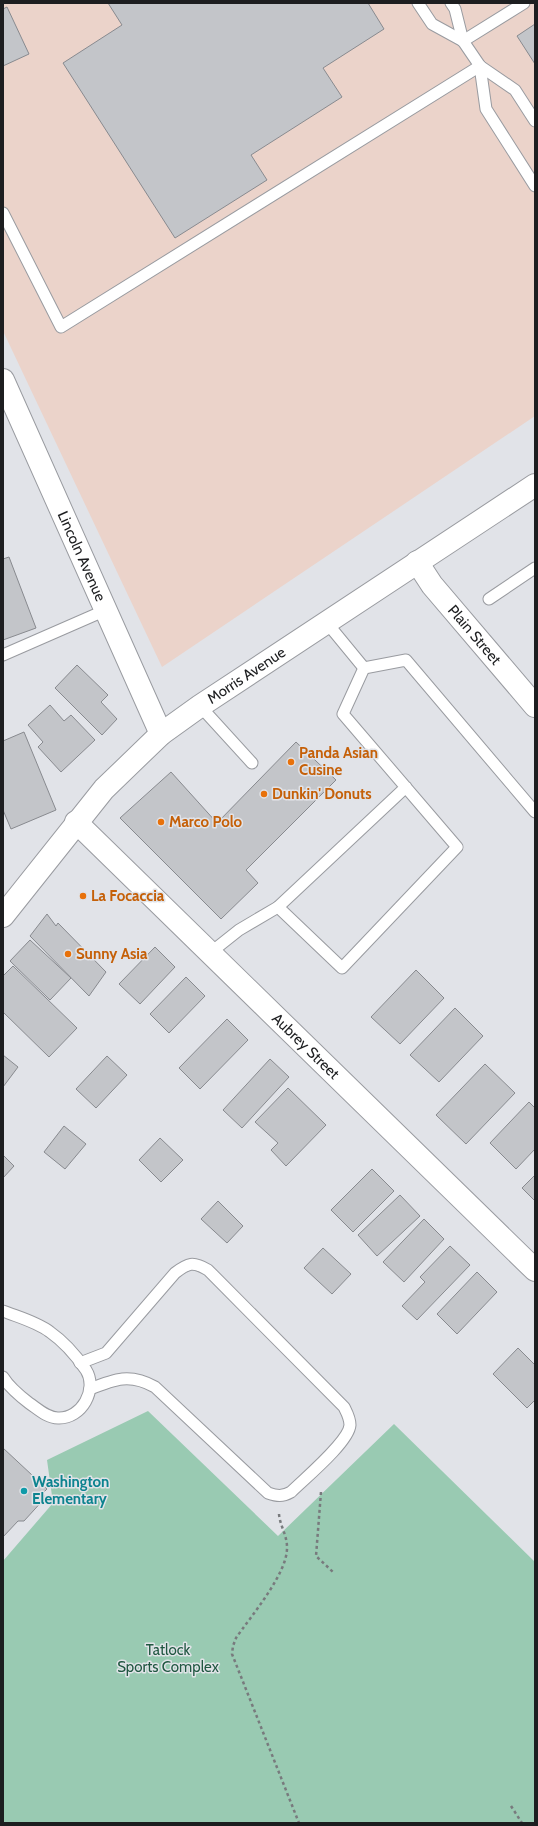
<svg xmlns="http://www.w3.org/2000/svg" width="538" height="1826" viewBox="0 0 538 1826" font-family="Cabin,sans-serif">
<style>
.industrial{fill:#ebd3ca}
.green{fill:#99cab2}
.building{fill:#c3c5c9;stroke:#888a8f}
.lines{fill:none;stroke-linecap:round;stroke-linejoin:round}
.lane-casing{stroke:#999ba0;stroke-width:13}
.street-casing{stroke:#999ba0;stroke-width:24}
.primary-casing{stroke:#999ba0;stroke-width:24}
.path{stroke:#787a7d;stroke-width:2.5;stroke-dasharray:3 3;stroke-linecap:butt}
.lane{stroke:#fff;stroke-width:11}
.street{stroke:#fff;stroke-width:22}
.primary{stroke:#fff;stroke-width:22}
.food-dot{fill:#e8710a;stroke:#e1e3e8;stroke-width:1.5}
.culture-dot{fill:#0f9aa8;stroke:#e1e3e8;stroke-width:1.5}
.labels{text-anchor:middle;dominant-baseline:central;stroke-width:3;stroke-linejoin:round;paint-order:stroke}
.street-label{font-size:15px;fill:#1d1e20;stroke:#e1e3e8}
.food-label{font-size:15px;font-weight:bold;fill:#c56008;stroke:#e1e3e8;text-anchor:start}
.culture-label{font-size:15px;font-weight:bold;fill:#0d838f;stroke:#e1e3e8;text-anchor:start}
.park-label{font-size:15px;fill:#205741;stroke:#e1e3e8}
</style>
<rect width="100%" height="100%" fill="#e1e3e8"/>
<polygon class="industrial" points="3,3 535,3 535,416 162,667 3,331"/>
<polygon class="green" points="148,1411 278,1536 394,1424 535,1562 535,1823 3,1823 3,1561 53,1503 47,1460"/>
<g class="building">
<polygon points="108,3 368,3 384,29 323,68 342,97 251,155 267,180 175,238 63,63 122,25"/>
<polygon points="7,7 29,54 3,66 3,9"/>
<polygon points="535,24 535,64 517,36"/>
<polygon points="9,557 36,628 3,640 3,559"/>
<polygon points="77,665 108,695 101,702 117,719 102,735 55,688"/>
<polygon points="50,705 64,721 71,715 95,740 61,772 38,747 43,742 28,725"/>
<polygon points="24,732 56,810 11,829 3,810 3,741"/>
<polygon points="296,742 336,780 246,870 258,883 221,919 120,818 171,772 217,823"/>
<polygon points="47,914 56,926 58,923 106,972 89,996 30,936"/>
<polygon points="30,940 71,978 50,1000 10,961"/>
<polygon points="155,947 175,967 140,1004 119,984"/>
<polygon points="13,966 77,1028 49,1057 3,1012 3,976"/>
<polygon points="416,970 444,998 400,1044 371,1017"/>
<polygon points="186,977 205,996 169,1033 150,1014"/>
<polygon points="455,1008 483,1036 439,1082 410,1055"/>
<polygon points="227,1019 248,1040 200,1089 179,1068"/>
<polygon points="3,1055 18,1067 3,1087"/>
<polygon points="107,1056 127,1075 96,1108 76,1089"/>
<polygon points="270,1059 289,1077 242,1128 223,1110"/>
<polygon points="485,1064 515,1093 466,1144 436,1115"/>
<polygon points="288,1088 326,1125 286,1166 271,1150 278,1143 255,1122"/>
<polygon points="529,1102 535,1108 535,1149 516,1169 490,1143"/>
<polygon points="64,1126 86,1144 65,1169 44,1152"/>
<polygon points="160,1138 183,1160 161,1182 139,1160"/>
<polygon points="3,1155 14,1166 3,1178"/>
<polygon points="372,1169 394,1191 353,1232 331,1210"/>
<polygon points="535,1175 535,1201 522,1188"/>
<polygon points="400,1195 420,1216 377,1256 358,1235"/>
<polygon points="218,1201 243,1226 227,1243 201,1219"/>
<polygon points="424,1219 444,1239 404,1282 383,1262"/>
<polygon points="450,1246 470,1265 417,1320 402,1306 425,1282 420,1277"/>
<polygon points="323,1248 351,1274 332,1294 304,1268"/>
<polygon points="477,1272 497,1292 457,1334 437,1314"/>
<polygon points="518,1348 535,1365 535,1400 527,1408 493,1374"/>
<polygon points="3,1448 47,1489 43,1493 45,1498 24,1521 18,1521 3,1537"/>
</g>
<g class="lines">
<defs>
<g id="lane">
<polyline points="418,3 432,24 463,41"/>
<polyline points="451,3 455,9 463,41 480,66 515,90 535,121"/>
<polyline points="463,41 524,3"/>
<polyline points="480,66 486,109 535,186"/>
<polyline points="3,213 61,327 480,66"/>
<polyline points="489,599 535,568"/>
<polyline points="327,623 364,668 406,660 535,812"/>
<polyline points="3,655 106,610"/>
<polyline points="364,668 343,714 457,847 342,968 278,907 406,787"/>
<polyline points="200,706 252,763"/>
<polyline points="210,953 239,930 278,907"/>
<path d="M3,1311C18,1317 37,1322 50,1332C63,1341 77,1357 86,1370C98,1389 82,1419 58,1418C47,1418 38,1409 29,1403C20,1396 9,1387 3,1377"/>
<path d="M80,1363L106,1353L175,1273C188,1263 193,1261 208,1270L344,1407C347,1413 350,1418 350,1425C349,1442 304,1479 291,1492C282,1497 277,1496 268,1493L155,1387C130,1373 115,1379 90,1389"/>
</g>
<g id="street">
<path id="s1" d="M3,380L161,734"/>
<path id="s2" d="M417,562L432,585L535,706"/>
<path id="s3" d="M76,822L535,1270"/>
</g>
<g id="primary">
<path id="s4" d="M3,916L104,789L161,734L200,706L535,485"/>
</g>
</defs>
<use href="#lane" class="lane-casing"/>
<use href="#street" class="street-casing"/>
<use href="#primary" class="primary-casing"/>
<g class="path">
<polyline points="321,1492 316,1556 333,1572"/>
<path d="M279,1514C280,1526 287,1535 287,1547C288,1573 251,1616 236,1638L233,1646L232,1654L299,1823"/>
<polyline points="511,1806 522,1823"/>
</g>
<use href="#lane" class="lane"/>
<use href="#street" class="street"/>
<use href="#primary" class="primary"/>
</g>
<g class="food-dot">
<circle cx="291" cy="762" r="4"/>
<circle cx="264" cy="794" r="4"/>
<circle cx="161" cy="822" r="4"/>
<circle cx="83" cy="896" r="4"/>
<circle cx="68" cy="954" r="4"/>
</g>
<circle class="culture-dot" cx="24" cy="1491" r="4"/>
<g class="labels">
<g class="street-label">
<text stroke="none"><textPath href="#s1" startOffset="193">Lincoln Avenue</textPath></text>
<text stroke="none"><textPath href="#s2" startOffset="93">Plain Street</textPath></text>
<text stroke="none"><textPath href="#s4" startOffset="345">Morris Avenue</textPath></text>
<text stroke="none"><textPath href="#s3" startOffset="321">Aubrey Street</textPath></text>
</g>
<g class="food-label">
<text x="299" y="753">Panda Asian<tspan x="299" dy="17">Cusine</tspan></text>
<text x="272" y="794">Dunkin' Donuts</text>
<text x="169" y="822">Marco Polo</text>
<text x="91" y="896">La Focaccia</text>
<text x="76" y="954">Sunny Asia</text>
</g>
<g class="culture-label">
<text x="32" y="1482">Washington<tspan x="32" dy="17">Elementary</tspan></text>
</g>
<g class="park-label">
<text x="168" y="1650">Tatlock<tspan x="168" dy="17">Sports Complex</tspan></text>
</g>
</g>
<rect width="538" height="1826" fill="none" stroke="#1d1e20" stroke-width="8"/>
</svg>
